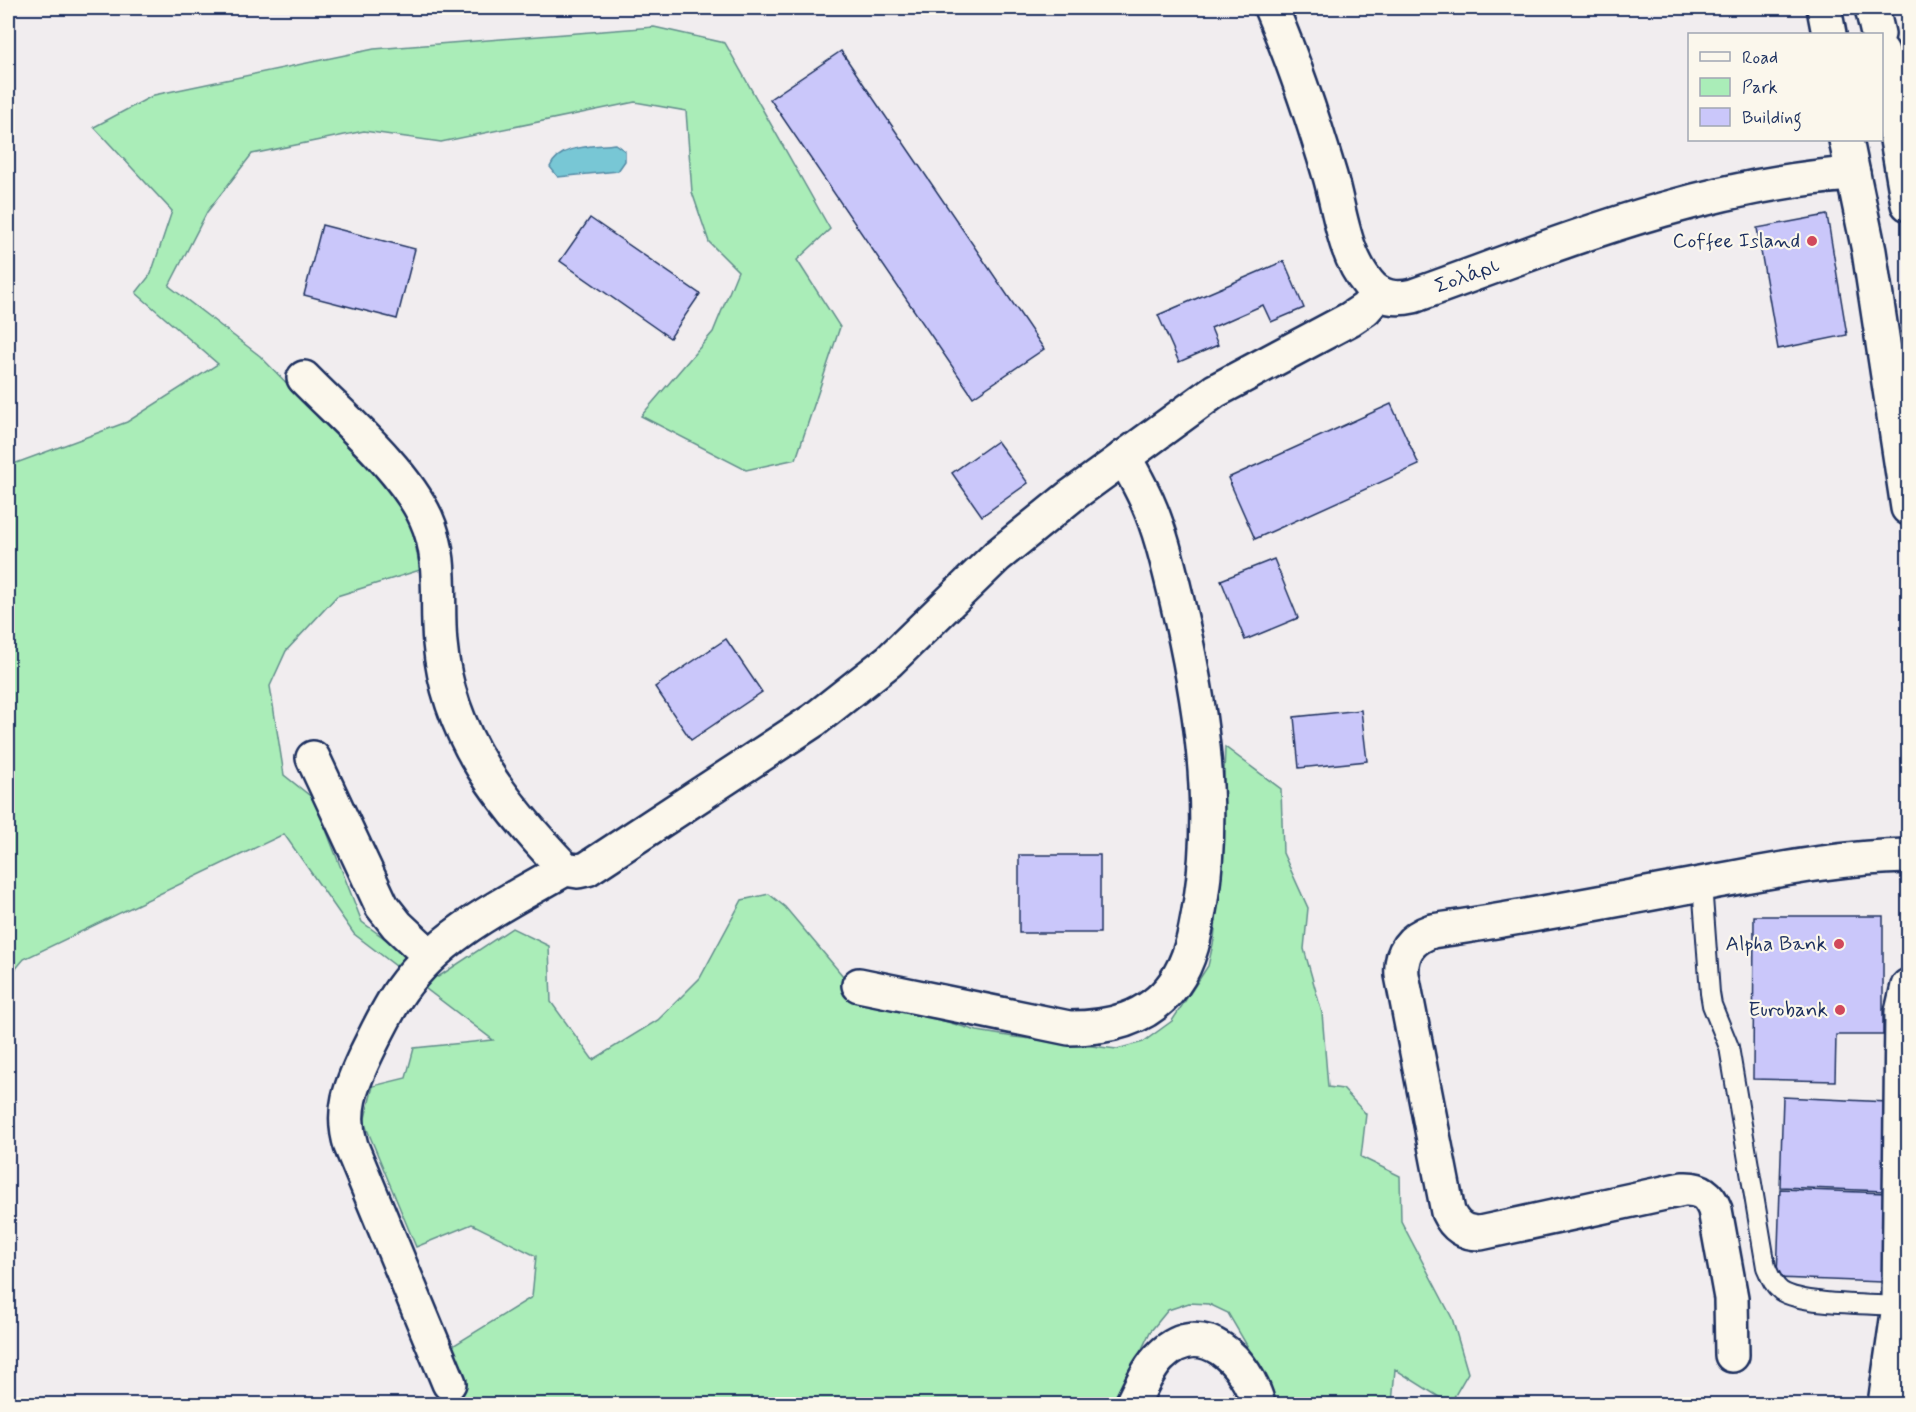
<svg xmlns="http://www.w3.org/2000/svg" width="1916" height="1412" viewBox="0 0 1916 1412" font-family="Mynerve,sans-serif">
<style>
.green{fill:#aaedb8;stroke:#628e8b;stroke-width:1.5}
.water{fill:#78c7d5;stroke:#538aa5;stroke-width:1.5}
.building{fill:#cac7fa;stroke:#1b2f5e;stroke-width:1.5}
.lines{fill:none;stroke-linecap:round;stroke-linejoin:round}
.service-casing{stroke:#1b2f5e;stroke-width:22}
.minor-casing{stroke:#1b2f5e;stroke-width:38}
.tertiary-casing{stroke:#1b2f5e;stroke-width:38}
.primary-casing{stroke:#1b2f5e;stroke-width:38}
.service{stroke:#fbf7ec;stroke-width:18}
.minor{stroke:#fbf7ec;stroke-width:33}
.tertiary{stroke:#fbf7ec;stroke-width:33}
.primary{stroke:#fbf7ec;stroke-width:33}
.poi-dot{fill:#d1495b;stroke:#fbf7ec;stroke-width:2}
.labels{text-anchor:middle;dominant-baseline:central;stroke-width:4.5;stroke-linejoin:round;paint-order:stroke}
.poi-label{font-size:21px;fill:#1b2f5e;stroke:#fbf7ec;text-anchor:end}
.street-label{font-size:21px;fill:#1b2f5e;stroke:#fbf7ec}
</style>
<rect width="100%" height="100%" fill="#f1edef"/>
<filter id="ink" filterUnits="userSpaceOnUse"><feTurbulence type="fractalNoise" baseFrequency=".0167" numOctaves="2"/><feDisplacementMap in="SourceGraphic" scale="12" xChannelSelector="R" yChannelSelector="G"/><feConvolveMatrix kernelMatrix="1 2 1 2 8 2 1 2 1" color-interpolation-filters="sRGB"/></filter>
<g filter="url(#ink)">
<polygon class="green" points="654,27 725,43 830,229 797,260 840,327 796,459 746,470 641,416 713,332 738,271 709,242 692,192 686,111 635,102 441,142 364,131 252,154 207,212 169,286 260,356 367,465 411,521 420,570 337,596 286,651 270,686 284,775 314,799 362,922 438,977 512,928 549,946 551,1002 593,1060 658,1020 700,978 742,900 769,894 785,907 859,995 977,1031 1014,1037 1117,1049 1143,1042 1172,1021 1208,966 1214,940 1221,859 1225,747 1281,789 1283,853 1308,908 1304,949 1322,1013 1328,1087 1343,1089 1366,1114 1361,1157 1400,1176 1401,1221 1452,1318 1468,1373 1450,1404 1395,1369 1392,1404 1270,1404 1259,1366 1228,1313 1209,1304 1189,1303 1168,1310 1150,1332 1116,1404 450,1404 461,1379 451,1347 532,1297 536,1256 472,1224 416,1247 364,1122 373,1086 406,1078 414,1048 493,1040 354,934 284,834 24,959 8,978 8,466 127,422 218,364 136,293 151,274 172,211 94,127 154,95 374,49"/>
<path class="water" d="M615,144L625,151V161L618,171L558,177L550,167C560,144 593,147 615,144Z"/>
<g class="building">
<polygon points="841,51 1044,349 973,397 770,99"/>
<polygon points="1827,215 1847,335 1778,349 1757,228"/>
<polygon points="590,218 700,294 670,338 560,261"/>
<polygon points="322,225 415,249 397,319 304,295"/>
<polygon points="1284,261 1304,308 1271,322 1263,305 1211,328 1218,345 1179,362 1158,315"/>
<polygon points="1391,404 1419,465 1255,539 1228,478"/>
<polygon points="997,441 1028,483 982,516 952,473"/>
<polygon points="1274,559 1298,618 1245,640 1221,580"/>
<polygon points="726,639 762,692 691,740 655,687"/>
<polygon points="1361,710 1367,761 1299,768 1294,717"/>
<rect x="1019" y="855" width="81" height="78"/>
<polygon points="1754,916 1883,916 1883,1035 1836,1035 1835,1081 1753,1079"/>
<polygon points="1783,1097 1888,1102 1885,1191 1780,1187"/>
<polygon points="1780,1189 1886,1193 1882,1282 1777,1278"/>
</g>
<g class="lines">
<defs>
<path id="service" d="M1702,884L1710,993L1712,1005L1729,1047L1766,1267C1770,1276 1773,1285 1781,1291C1802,1305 1871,1304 1899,1306"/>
<g id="minor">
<polyline points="1886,73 1908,69"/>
<path d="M304,378C343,418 403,468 426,518C444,557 436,601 440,643C448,736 503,804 565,869L578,871L587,869L814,720L889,661L997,556L1071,496L1215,391L1350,319L1365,309L1379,293"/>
<polyline points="313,758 382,906 397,925 430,956"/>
<path d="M859,985L1069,1028C1109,1028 1149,1019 1174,984C1192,959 1196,929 1201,899C1216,800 1200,698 1177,601C1169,568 1161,532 1147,501C1140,486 1132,471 1124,457"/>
<path d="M1732,1355L1731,1298L1715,1210C1709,1194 1700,1188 1683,1189L1480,1233C1464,1233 1455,1227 1448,1212L1402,975C1400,952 1411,938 1432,931C1524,918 1615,900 1706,883C1773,871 1840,857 1908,856"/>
<path d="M449,1383L351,1146C340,1111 351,1086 366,1054C377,1032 387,1010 401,990C441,933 506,903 565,869"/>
<path d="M1132,1404C1140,1389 1148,1368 1161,1356C1202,1315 1247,1362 1258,1404"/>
<polyline points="1885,1404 1899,1306 1902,1012 1908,986"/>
</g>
<path id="tertiary" d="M1271,8C1294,62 1313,119 1330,176C1340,211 1344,255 1368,283C1380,298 1396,300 1413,296C1556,245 1700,184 1853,174"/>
<g id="primary">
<polyline points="1824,8 1829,34"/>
<polyline points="1872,8 1878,34"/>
<polyline points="1882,52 1908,204"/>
<polyline points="1846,140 1869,251 1908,508"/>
</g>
</defs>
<use href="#service" class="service-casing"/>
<use href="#minor" class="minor-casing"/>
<use href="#tertiary" class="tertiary-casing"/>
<use href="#primary" class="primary-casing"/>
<use href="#service" class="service"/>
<use href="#minor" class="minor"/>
<use href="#tertiary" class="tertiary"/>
<use href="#primary" class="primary"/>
</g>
</g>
<g class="poi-dot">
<circle cx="1812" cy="241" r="6"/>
<circle cx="1839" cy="944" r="6"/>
<circle cx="1840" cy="1010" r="6"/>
</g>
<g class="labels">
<g class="poi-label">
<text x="1800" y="241">Coffee Island</text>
<text x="1827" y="944">Alpha Bank</text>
<text x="1828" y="1010">Eurobank</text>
</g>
<g class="street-label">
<text transform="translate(1467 276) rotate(-20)">Σολάρι</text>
</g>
</g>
<rect width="1916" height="1412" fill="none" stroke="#fbf7ec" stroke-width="30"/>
<rect x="15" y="15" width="1886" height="1382" fill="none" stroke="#1b2f5e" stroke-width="2" filter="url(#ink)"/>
<rect x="1688" y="33" width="195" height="108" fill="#fbf7ec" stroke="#a1a7b3" stroke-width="1.5"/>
<rect x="1700" y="52" width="30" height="9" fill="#fbf7ec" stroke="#a1a7b3" stroke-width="1.5"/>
<text x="1742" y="63" font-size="18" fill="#1b2f5e">Road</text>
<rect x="1700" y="78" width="30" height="18" fill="#aaedb8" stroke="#a1a7b3" stroke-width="1.5"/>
<text x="1742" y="93" font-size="18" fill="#1b2f5e">Park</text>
<rect x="1700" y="108" width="30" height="18" fill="#cac7fa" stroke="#a1a7b3" stroke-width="1.5"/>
<text x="1742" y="123" font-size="18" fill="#1b2f5e">Building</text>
</svg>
